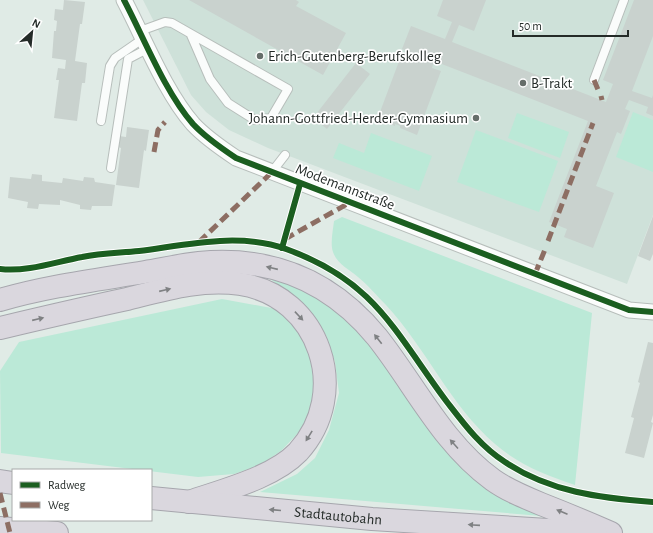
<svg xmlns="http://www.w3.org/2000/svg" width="653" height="533" viewBox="0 0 653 533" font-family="'Alegreya Sans',sans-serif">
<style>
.built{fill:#cee1d9}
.green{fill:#bbe9d7}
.building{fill:#c9d2ce}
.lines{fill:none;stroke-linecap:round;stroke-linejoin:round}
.lane-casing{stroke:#b7bebb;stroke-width:10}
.street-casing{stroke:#b7bebb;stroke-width:17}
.highway-casing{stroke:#a6a6ad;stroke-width:24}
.lane{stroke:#fafcfb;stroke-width:8}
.street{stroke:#fafcfb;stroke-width:15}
.highway{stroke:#dad7de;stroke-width:22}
.quiet{stroke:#8d6e63;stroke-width:5;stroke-dasharray:10 5;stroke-linecap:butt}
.cycleway-casing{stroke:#fff;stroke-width:8}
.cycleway{stroke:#1b5e20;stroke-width:6}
.oneway{fill:#7f8183}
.poi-dot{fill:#666e6a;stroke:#fff;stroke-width:1.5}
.labels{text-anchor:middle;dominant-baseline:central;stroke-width:3.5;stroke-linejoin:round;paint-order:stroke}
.poi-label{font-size:15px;fill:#242b28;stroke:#fff;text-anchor:start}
.street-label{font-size:15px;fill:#242b28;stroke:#fff}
</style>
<rect width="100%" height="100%" fill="#e0ebe6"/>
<polygon class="built" points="143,0 653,0 653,215 627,284 268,148 229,130 206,112 191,95"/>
<g class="green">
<polygon points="633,112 653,120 653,172 616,157"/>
<polygon points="517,113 569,132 560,158 508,138"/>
<polygon points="476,130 558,161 539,212 457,182"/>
<polygon points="371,133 432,156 419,191 333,158 339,143 364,153"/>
<path d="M342,217L592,313L575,485C546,475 519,465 495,444C450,405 426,348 386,305C377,296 368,285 358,277C349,269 337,264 333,252C330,244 333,230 334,221Z"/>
<polygon points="266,276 297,284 332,304 364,335 463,467 488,491 541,516 260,492 297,474 315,458 329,430 339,393 335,362 326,335 313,316 291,294"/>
<polygon points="222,299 277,309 295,325 309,350 314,384 312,410 300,431 281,451 260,465 234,474 198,477 1,453 0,371 19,342"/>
</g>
<g class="building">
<polygon points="64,0 85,2 82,24 80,24 75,61 87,63 85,83 82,83 77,121 54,118 59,80 56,80 58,68 65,69 66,60 52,58 54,31 56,31 57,21 54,20 55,9 63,10"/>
<polygon points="189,0 296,0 299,2 296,6 346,33 323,75"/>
<polygon points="443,0 486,0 474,31 459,25 452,42 606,102 613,84 603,80 634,0 653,0 653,36 632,91 652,98 653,95 653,116 646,113 648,107 629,100 625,109 630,111 621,134 617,132 596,186 614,193 593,248 564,237 567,229 549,222 588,121 434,61 432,68 441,71 417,135 400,128 400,126 398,125 395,124 395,126 377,120 401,56 412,60 415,54 402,49 411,26 445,39 452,22 437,16"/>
<polygon points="356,63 370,74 327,129 313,118"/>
<polygon points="127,127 149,130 146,151 144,150 139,188 116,185 121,148 118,147 119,136 126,137"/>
<polygon points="32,174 42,175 42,181 62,183 63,178 83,181 84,177 94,178 95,182 115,185 112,206 92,206 91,210 80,209 80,205 60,200 60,205 39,204 38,209 27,208 28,202 8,198 10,177 31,179"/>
<polygon points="653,216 653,254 650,261 638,256"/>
<polygon points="648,342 653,343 653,415 651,422 653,423 644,458 625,453 634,418 631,417 640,383 638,382"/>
</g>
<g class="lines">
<defs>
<g id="lane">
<polyline points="140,31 165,22 172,23 288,89 271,118 255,120 228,103 210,79 191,35"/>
<polyline points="594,80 624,0"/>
<polyline points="101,121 110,66 115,58 144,38"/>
<polyline points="111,168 128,59 149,48"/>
<polyline points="271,173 285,155"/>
</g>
<path id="street" d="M124,0C144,38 165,92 193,124C205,137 221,148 236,158L629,310L653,312"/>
<g id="highway">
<path d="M0,300C48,286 97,280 145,272C163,269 181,265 199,263C272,256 331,281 377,337C415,385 442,443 493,480C507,490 524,497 541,504C564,513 588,523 611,533"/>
<path d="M0,328C42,318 85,308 127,299C163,290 202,278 240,284C320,296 352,393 298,452C273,478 223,490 189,502"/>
<polyline points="0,481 13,483"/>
<path id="s1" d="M151,498L372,519L596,533"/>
<polyline points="0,528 57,533"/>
</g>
</defs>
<use href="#lane" class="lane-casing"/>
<use href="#street" class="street-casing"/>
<use href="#highway" class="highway-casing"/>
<use href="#lane" class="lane"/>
<use href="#street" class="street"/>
<use href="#highway" class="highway"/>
<g class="quiet">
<polyline points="594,80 599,92"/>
<polyline points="601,96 602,100"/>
<polyline points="154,152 158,130 165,122"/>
<polyline points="285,239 349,203"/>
<polyline points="548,241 593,123"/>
<polyline points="199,242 271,173"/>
<polyline points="535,274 546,247"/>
<polyline points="0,493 10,533"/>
</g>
<defs>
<g id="cycleway">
<path d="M124,0C144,38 165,92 193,124C205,137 221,148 236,158L629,310L653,312"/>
<polyline points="282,248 300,184"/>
<path d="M0,269C28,272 55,262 82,257C101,253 120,253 139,251C186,245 239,232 286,249C375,281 394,331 447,402C464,424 481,447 505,462C550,492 600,498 653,502"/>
</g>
</defs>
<use href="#cycleway" class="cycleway-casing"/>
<use href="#cycleway" class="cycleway"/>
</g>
<defs><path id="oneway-solid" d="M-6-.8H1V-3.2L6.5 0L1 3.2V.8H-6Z"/></defs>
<g class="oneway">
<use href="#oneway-solid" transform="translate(272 268) rotate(-167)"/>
<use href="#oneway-solid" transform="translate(165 290) rotate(-13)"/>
<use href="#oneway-solid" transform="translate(299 316) rotate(47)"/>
<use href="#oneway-solid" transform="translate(38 319) rotate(-13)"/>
<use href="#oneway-solid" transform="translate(378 339) rotate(-128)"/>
<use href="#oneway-solid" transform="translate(309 436) rotate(122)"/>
<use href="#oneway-solid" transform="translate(454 444) rotate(-132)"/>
<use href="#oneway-solid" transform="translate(275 510) rotate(-175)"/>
<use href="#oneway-solid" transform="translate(562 512) rotate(-157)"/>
<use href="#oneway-solid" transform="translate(474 525) rotate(-176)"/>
</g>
<g class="poi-dot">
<circle cx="260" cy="56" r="4"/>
<circle cx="523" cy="83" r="4"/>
<circle cx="476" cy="118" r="4"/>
</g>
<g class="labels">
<g class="poi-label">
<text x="268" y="56">Erich-Gutenberg-Berufskolleg</text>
<text x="531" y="83">B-Trakt</text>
<text x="468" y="118" text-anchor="end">Johann-Gottfried-Herder-Gymnasium</text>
</g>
<g class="street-label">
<text transform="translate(345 187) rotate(21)">Modemannstraße</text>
<text stroke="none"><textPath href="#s1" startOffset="188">Stadtautobahn</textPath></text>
</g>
</g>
<rect x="12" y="469" width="140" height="52" fill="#ffffff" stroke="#a7aaa9"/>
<rect x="20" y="482" width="20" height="6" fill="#1b5e20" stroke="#a7aaa9"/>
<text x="48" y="489" font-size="12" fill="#242b28">Radweg</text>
<rect x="20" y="502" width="20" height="6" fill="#8d6e63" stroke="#a7aaa9"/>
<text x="48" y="509" font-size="12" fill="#242b28">Weg</text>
<g transform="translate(32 32) rotate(27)" stroke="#ffffff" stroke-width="3" paint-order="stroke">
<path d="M0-3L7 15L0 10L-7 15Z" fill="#242b28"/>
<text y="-6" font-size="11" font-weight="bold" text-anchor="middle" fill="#242b28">N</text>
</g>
<path d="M513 30v6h115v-6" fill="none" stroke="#242b28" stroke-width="2"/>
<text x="519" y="30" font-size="12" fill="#242b28" stroke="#ffffff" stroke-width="3" paint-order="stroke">50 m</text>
</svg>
